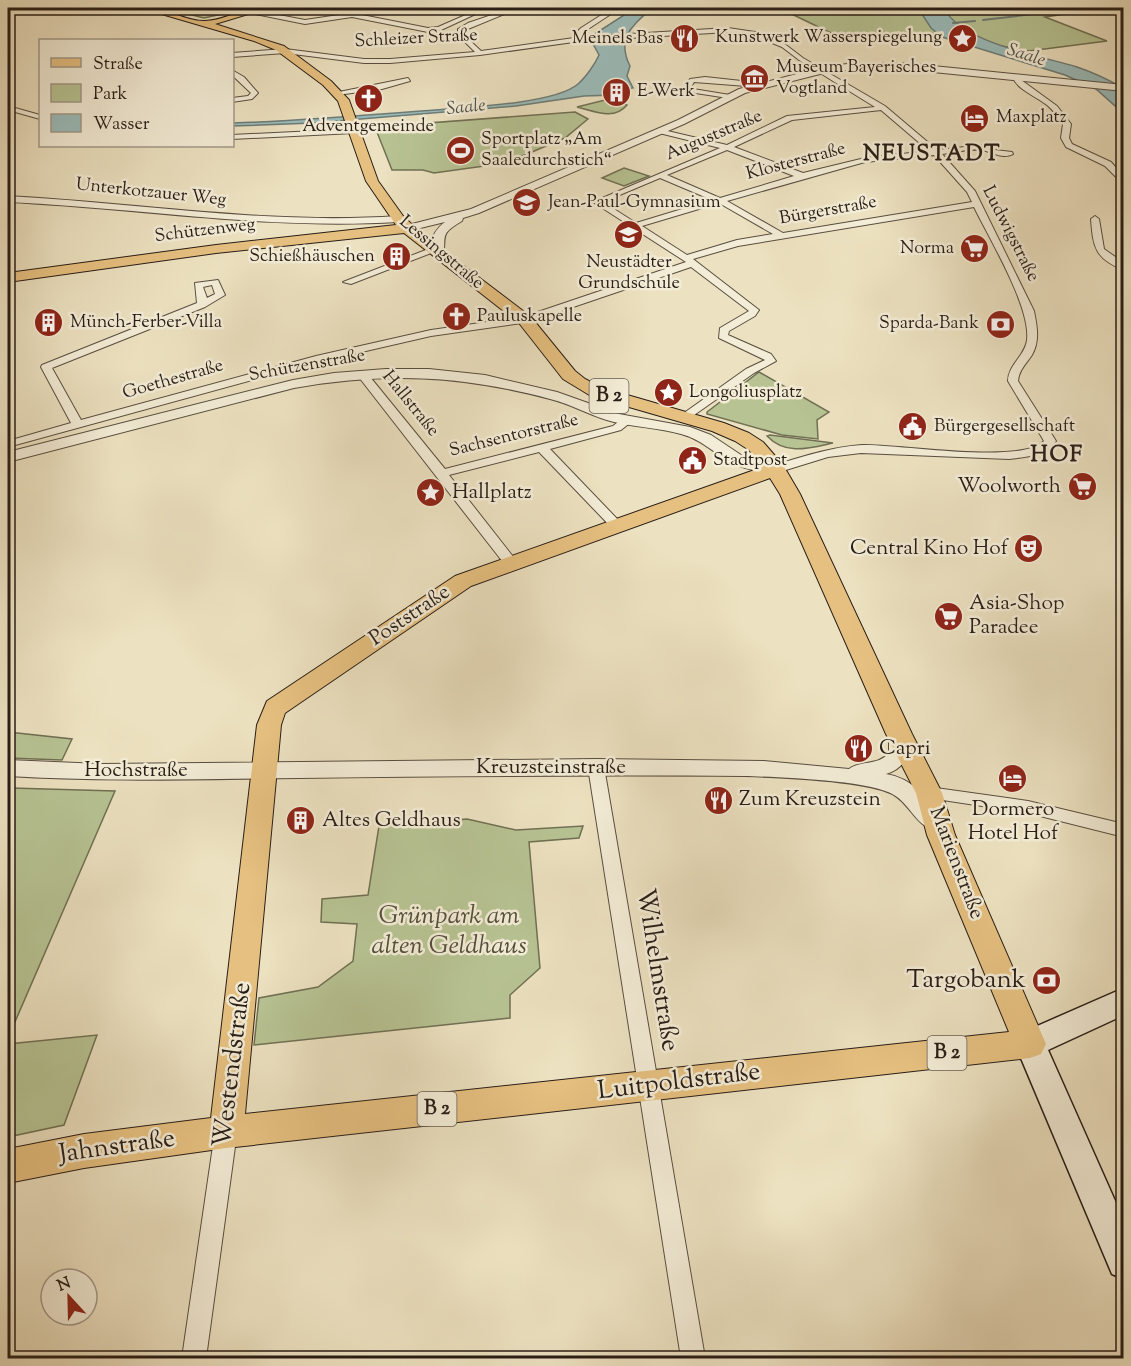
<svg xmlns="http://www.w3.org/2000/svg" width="1131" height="1366" viewBox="0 0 1131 1366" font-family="'Sorts Mill Goudy',serif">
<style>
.green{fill:#b7c393;stroke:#707054;stroke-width:1.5}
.water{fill:#9bbcba;stroke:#6d7c78;stroke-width:1.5}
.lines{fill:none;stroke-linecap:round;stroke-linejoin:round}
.stream{stroke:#6d7c78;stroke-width:2}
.minor-casing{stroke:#594e40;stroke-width:2}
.tertiary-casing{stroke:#594e40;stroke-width:2}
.secondary-casing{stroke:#281d16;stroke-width:3}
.primary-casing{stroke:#281d16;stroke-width:2}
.minor{fill:#f3ecd6;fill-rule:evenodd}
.tertiary{fill:#f3ecd6;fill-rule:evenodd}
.secondary{fill:#f3ecd6;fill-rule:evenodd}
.primary{fill:#e6c080;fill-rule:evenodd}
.labels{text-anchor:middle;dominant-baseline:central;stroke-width:5;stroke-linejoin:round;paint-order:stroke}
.far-poi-label{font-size:18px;fill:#281d16;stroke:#f3ecd6;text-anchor:start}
.far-street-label{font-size:18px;fill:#281d16;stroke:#f3ecd6}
.far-water-label{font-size:18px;font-style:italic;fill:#4a4d47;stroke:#f3ecd6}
.shield{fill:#f3ecd6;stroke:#655b50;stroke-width:1.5}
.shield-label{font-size:20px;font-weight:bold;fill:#281d16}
.poi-label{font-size:21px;fill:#281d16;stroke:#f3ecd6;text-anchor:start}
.street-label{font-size:21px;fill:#281d16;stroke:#f3ecd6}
.far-district-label{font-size:22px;font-weight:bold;letter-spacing:1.5px;fill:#281d16;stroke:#f3ecd6}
.near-park-label{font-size:26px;font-style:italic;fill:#534f3c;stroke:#f3ecd6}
.near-street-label{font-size:26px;fill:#281d16;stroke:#f3ecd6}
.near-poi-label{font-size:26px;fill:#281d16;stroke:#f3ecd6;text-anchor:end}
</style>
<rect width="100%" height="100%" fill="#ece1c0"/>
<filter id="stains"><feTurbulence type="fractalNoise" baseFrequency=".00333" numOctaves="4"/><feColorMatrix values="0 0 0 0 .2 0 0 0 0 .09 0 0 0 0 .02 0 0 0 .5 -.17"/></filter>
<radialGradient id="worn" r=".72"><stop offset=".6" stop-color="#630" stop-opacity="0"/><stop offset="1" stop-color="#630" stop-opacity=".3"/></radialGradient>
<g class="green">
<polygon points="164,8 250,8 204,18"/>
<polygon points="779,8 1106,8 1045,17 1107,41 1029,51 937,34 856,35 831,33"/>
<path d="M609,99L627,105C614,121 594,111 577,107Z"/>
<polygon points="575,112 588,119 565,138 506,163 434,173 423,170 392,170 375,127"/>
<polygon points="624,168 649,176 624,186 602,178"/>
<polygon points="759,372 829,412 817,420 818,439 782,435 707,414 707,412"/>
<path d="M770,435L833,443C810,448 786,456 767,436Z"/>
<polygon points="8,732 72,739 62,760 8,758"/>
<polygon points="11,788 115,791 8,1038 8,793"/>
<polygon points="467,819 516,830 583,826 579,838 529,842 540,968 510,995 510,1018 254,1045 259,998 318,987 353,961 357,924 321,922 322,899 368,895 379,826"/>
<polygon points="97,1035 64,1125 8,1137 8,1044"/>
</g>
<g class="water">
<path d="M635,8H652C632,26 616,38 630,66L627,76L633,88L608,91L613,95L584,96L516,106L313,123L233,126V123C295,121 358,116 421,111C454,108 554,105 578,84C586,77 595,64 599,55L592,42L593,35Z"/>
<path d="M918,8H944C961,43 1042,56 1077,67C1092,72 1109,80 1123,88V113L1096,89L1065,75L942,37L931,28Z"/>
</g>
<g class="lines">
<g class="stream">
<polyline points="1087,9 1096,8"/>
<polyline points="983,20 1068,10"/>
<polyline points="953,23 975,21"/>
</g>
<defs>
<g id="minor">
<path d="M512,8H519L463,31V34L481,51L574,38L573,36L581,28L606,12V8H612L611,14L585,31L580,37L728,28L755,32L786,45L803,58L885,106L937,150L983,145L995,150L1012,152L1013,154C1002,160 991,151 981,150C969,148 954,153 942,154L975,191L1034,311C1037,326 1040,341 1032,355C1026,364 1019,370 1018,381L1056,441C1047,456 1025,457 1009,459L861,453L828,457L776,473L770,469L772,466C801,457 831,447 862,445C899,444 1021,465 1044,441L1008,381C1008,365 1025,356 1027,340C1031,307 989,238 974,207L738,246L693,259L759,310L755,316L729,331L728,335L771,354L776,361L754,373L687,420L683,421L677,418L746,369L765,360L719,338L720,328L749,311L691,267L529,322L431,336L318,362L8,447V441L71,423L41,367L42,365L197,303L195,283L218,280L225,295L205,307L52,368L81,420L316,356L431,330L523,317L686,262L593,202L720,148L659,133V129L727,145L787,116L875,107L799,60L782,47L752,35L728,32L581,41L480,55L390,63H364L285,53L232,57V53L285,49L364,59H390L475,52L458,35V29L468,23ZM881,110L929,151L865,158L803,173L734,147L792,120ZM727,150L794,176L720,198L667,175ZM934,155L967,192L972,202L783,233L727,201L865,162ZM660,178L712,200L636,223L603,202ZM719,203L773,234L737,240L687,255L642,226ZM212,285L215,294L207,298L203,287Z"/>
<polygon points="247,9 305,20 352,13 428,28 438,27 477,10 482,11 441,30 428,32 352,17 305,24 245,12"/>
<polygon points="232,70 244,77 258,93 252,99 232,102 232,98 248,96 251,93 232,75"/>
<polygon points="705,77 760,83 763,85 760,87 694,82 691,87 693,89 730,95 728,98 689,92 684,87 690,79"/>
<path d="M1013,77H1017L1057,106L1071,124L1069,138L1072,144L1111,162L1124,177V185L1105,166L1066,147L1061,138L1063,124C1058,117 1053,110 1047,105C1036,96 1016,89 1013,77Z"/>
<polygon points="408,78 410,81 382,89 337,95 334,93"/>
<polygon points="8,106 40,115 40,119 8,110"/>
<polygon points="357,129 354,133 232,139 232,135"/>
<path d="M8,196C139,203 267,225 398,216L402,219L398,222C267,230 139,208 8,202Z"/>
<path d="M1095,216L1099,219L1104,249L1124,263V270C1095,259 1093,247 1091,219Z"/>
<polygon points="431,248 439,250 351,284 343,282"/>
<polygon points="362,371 366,372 445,469 613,426 623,418 631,418 631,422 621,430 550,449 623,525 622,528 612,528 539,452 449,475 518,563 511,567 506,566 358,376 357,374"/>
<polygon points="596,761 602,763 604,767 705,1358 681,1358 588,767 590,763"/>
<polygon points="929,787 1028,801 1124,824 1124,837 1028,813 923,797 921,793 923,789"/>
<polygon points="226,1122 233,1125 237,1132 206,1358 182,1358 215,1132 219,1125"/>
</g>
<g id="tertiary">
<path d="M854,63H903L1124,85V91L903,69H854L820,74L745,93L684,124L479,213L463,218L462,221C438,235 447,236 443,257H435C428,242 433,231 445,222L408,231L402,228L404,226L471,209L678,120L739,89L820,68Z"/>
<path d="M386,369H429L485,375L557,392L619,414L690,427L711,435L744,457L782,466L784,469L776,474C762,471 744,470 732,463C714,453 701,439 681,434C659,428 636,427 614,422C592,417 572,404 550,399C460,375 385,372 294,388L8,462V452L293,380L334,373Z"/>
<path d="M899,727L906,729C917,748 906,768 886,774C912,778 932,800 944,822L941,828C920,835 911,804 894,795C869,780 776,777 744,776C595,775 447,776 299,778C202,779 104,782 8,776V760L101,764L596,759L764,761L849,769C861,760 878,766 889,753V734L892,729Z"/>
</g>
<polygon id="secondary" points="1124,988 1124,1015 1048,1050 1124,1221 1124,1279 1112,1274 1015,1044 1019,1034"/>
<path id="primary" d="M141,8C164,5 185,22 205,21C222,21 242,8 263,8L262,10L215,24L284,46L331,81L349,100L378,181L403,216L423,235L531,317L575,371L585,379L603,388L724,423L749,433L763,442L783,465L800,494L912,734L942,793L955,835L1046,1044L1041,1054L1030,1058L226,1148L84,1168L8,1183V1149L84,1134L211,1118L257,725L267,701L455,576L763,467L749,450L735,441L712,431L591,396L563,379L519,323L404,233L216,253L8,282V273L216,245L396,225L366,181L338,101L323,85L276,50L254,41ZM770,478L780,494L886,734L916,793L927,835L1009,1032L245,1114L281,725L285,713L471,586Z"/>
</defs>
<use href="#minor" class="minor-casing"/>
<use href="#tertiary" class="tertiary-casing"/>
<use href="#secondary" class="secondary-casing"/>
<use href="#primary" class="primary-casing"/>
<use href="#minor" class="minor"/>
<use href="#tertiary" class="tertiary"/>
<use href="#secondary" class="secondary"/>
<use href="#primary" class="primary"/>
</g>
<defs>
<symbol id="sight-disc" viewBox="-11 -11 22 22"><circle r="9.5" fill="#8f2418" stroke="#f3ecd6"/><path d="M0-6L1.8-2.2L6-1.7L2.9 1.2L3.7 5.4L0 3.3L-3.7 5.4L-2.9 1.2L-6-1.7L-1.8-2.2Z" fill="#fff"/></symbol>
<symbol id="restaurant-disc" viewBox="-11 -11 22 22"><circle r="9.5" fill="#8f2418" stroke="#f3ecd6"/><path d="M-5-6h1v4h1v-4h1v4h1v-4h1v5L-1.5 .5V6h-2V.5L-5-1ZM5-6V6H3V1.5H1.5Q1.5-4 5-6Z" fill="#fff"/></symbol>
<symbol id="museum-disc" viewBox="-11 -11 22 22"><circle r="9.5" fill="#8f2418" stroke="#f3ecd6"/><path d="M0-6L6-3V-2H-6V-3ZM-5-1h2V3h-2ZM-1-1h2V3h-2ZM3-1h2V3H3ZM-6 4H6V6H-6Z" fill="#fff"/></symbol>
<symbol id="building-disc" viewBox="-11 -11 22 22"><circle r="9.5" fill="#8f2418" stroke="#f3ecd6"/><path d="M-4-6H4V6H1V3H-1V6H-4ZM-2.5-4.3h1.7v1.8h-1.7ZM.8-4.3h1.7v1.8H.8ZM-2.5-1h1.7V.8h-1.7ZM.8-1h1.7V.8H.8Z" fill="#fff"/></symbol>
<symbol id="church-disc" viewBox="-11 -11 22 22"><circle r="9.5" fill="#8f2418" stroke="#f3ecd6"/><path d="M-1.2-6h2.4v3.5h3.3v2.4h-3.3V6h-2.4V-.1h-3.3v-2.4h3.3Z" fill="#fff"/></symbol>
<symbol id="hotel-disc" viewBox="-11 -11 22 22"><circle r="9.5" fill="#8f2418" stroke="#f3ecd6"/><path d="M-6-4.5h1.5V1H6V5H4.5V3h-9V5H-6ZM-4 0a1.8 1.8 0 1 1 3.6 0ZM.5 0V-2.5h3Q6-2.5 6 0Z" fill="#fff"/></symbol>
<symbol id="stadium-disc" viewBox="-11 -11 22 22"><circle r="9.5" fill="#8f2418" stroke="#f3ecd6"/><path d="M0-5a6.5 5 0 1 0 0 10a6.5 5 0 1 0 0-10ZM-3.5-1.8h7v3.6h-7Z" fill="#fff"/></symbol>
<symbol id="school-disc" viewBox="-11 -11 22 22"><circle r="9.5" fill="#8f2418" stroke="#f3ecd6"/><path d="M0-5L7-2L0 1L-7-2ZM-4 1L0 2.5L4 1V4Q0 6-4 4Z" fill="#fff"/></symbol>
<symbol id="supermarket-disc" viewBox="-11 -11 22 22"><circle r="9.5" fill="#8f2418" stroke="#f3ecd6"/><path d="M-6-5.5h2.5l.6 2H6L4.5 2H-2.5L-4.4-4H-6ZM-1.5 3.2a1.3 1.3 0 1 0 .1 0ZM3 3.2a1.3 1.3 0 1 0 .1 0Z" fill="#fff"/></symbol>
<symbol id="bank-disc" viewBox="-11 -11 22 22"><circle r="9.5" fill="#8f2418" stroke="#f3ecd6"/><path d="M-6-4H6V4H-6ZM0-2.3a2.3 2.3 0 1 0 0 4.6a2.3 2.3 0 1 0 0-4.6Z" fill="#fff"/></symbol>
<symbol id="civic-disc" viewBox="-11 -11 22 22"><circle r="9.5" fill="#8f2418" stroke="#f3ecd6"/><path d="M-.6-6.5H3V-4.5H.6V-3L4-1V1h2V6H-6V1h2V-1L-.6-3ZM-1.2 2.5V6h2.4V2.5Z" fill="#fff"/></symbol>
<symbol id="theatre-disc" viewBox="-11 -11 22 22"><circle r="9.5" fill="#8f2418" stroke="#f3ecd6"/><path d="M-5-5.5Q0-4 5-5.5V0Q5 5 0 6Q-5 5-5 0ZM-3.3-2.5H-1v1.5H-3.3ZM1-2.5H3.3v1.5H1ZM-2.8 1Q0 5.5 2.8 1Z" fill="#fff"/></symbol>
</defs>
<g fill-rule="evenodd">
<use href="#sight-disc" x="946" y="22" width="33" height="33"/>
<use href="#restaurant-disc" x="668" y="22" width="33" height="33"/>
<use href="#museum-disc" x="738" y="62" width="33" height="33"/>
<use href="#building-disc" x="600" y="76" width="33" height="33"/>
<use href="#church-disc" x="352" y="82" width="33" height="33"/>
<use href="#hotel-disc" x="958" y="102" width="33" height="33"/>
<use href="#stadium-disc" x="444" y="134" width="33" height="33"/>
<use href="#school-disc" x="510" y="186" width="33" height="33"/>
<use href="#school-disc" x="612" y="218" width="33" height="33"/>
<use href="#supermarket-disc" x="958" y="232" width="33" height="33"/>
<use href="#building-disc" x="380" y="240" width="33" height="33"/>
<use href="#church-disc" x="440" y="300" width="33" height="33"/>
<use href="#building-disc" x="32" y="306" width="33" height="33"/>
<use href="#bank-disc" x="984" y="308" width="33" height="33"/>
<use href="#sight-disc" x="652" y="376" width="33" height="33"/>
<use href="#civic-disc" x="896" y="410" width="33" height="33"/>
<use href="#civic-disc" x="676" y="444" width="33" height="33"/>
<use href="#supermarket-disc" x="1066" y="470" width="33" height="33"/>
<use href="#sight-disc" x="414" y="476" width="33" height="33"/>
<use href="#theatre-disc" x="1012" y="532" width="33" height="33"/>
<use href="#supermarket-disc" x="932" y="600" width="33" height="33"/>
<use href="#restaurant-disc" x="842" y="732" width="33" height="33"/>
<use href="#hotel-disc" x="996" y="762" width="33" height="33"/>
<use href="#restaurant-disc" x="702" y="784" width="33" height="33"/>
<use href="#building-disc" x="284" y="804" width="33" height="33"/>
<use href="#bank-disc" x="1030" y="964" width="33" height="33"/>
</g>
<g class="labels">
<g class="far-poi-label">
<text x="942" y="38" text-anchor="end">Kunstwerk Wasserspiegelung</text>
<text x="663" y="39" text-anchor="end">Meinels Bas</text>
<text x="776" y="68">Museum Bayerisches<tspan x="776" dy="21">Vogtland</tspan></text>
<text x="637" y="92">E-Werk</text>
<text x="996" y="118">Maxplatz</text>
<text x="368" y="127" text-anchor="middle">Adventgemeinde</text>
<text x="481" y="140">Sportplatz „Am<tspan x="481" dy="21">Saaledurchstich“</tspan></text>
<text x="548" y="203">Jean-Paul-Gymnasium</text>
<text x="954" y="249" text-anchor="end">Norma</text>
<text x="375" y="257" text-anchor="end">Schießhäuschen</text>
<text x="629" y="263" text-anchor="middle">Neustädter<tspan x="629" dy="21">Grundschule</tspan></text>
<text x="477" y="317">Pauluskapelle</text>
<text x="70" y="323">Münch-Ferber-Villa</text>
<text x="979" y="324" text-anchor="end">Sparda-Bank</text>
<text x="689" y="393">Longoliusplatz</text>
<text x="934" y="427">Bürgergesellschaft</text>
<text x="713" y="461">Stadtpost</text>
</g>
<g class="far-street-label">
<text transform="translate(416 39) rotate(-3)">Schleizer Straße</text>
<text transform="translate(714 136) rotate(-23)">Auguststraße</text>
<text transform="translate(796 162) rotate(-15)">Klosterstraße</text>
<text transform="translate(151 193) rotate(6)">Unterkotzauer Weg</text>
<text transform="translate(828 211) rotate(-10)">Bürgerstraße</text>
<text transform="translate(205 231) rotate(-7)">Schützenweg</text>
<text transform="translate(1010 234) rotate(63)">Ludwigstraße</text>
<text transform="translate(441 253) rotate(40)">Lessingstraße</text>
<text transform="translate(307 366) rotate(-10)">Schützenstraße</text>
<text transform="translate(173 380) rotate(-16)">Goethestraße</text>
<text transform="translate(410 404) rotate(51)">Hallstraße</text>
<text transform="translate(514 436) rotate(-14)">Sachsentorstraße</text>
</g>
<g class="far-water-label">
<text transform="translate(1026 56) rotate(18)">Saale</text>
<text transform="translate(466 108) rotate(-6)">Saale</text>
</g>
<g class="shield">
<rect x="589.5" y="379" width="39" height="34" rx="4.5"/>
<rect x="927.5" y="1036" width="39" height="34" rx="4.5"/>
<rect x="417.5" y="1092" width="39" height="34" rx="4.5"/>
</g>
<g class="shield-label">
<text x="609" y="396">B 2</text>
<text x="947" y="1053">B 2</text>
<text x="437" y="1109">B 2</text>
</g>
<g class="poi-label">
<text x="1061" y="487" text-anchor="end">Woolworth</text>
<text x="452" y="493">Hallplatz</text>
<text x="1008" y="549" text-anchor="end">Central Kino Hof</text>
<text x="969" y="604">Asia-Shop<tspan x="969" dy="24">Paradee</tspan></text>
<text x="879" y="749">Capri</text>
<text x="739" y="800">Zum Kreuzstein</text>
<text x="1013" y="810" text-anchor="middle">Dormero<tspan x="1013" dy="24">Hotel Hof</tspan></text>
<text x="322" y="821">Altes Geldhaus</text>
</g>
<g class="street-label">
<text transform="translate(410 616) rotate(-34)">Poststraße</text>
<text x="551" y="768">Kreuzsteinstraße</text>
<text x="136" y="771">Hochstraße</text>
<text transform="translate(956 863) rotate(69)">Marienstraße</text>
</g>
<g class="far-district-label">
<text x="932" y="155">NEUSTADT</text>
<text x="1057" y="456">HOF</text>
</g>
<g class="near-park-label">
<text x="449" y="916">Grünpark am<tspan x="449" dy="30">alten Geldhaus</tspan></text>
</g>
<g class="near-street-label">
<text transform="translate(657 970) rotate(81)">Wilhelmstraße</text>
<text transform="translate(233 1065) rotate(-83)">Westendstraße</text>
<text transform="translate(679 1082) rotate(-7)">Luitpoldstraße</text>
<text transform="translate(117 1147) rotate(-8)">Jahnstraße</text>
</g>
<g class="near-poi-label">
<text x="1026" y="980">Targobank</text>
</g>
</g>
<rect width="1131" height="1366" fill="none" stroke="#ece1c0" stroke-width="30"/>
<rect x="9" y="9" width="1113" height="1348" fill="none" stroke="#281d16" stroke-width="3"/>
<rect x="15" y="15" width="1101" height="1336" fill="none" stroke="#281d16" stroke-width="1.5"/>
<rect x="39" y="39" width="195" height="108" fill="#f3ecd6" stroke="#a29989" stroke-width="1.5"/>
<rect x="51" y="58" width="30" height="9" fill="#e6c080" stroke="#a29989" stroke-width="1.5"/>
<text x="93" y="69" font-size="18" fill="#281d16">Straße</text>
<rect x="51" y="84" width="30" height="18" fill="#b7c393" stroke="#a29989" stroke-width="1.5"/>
<text x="93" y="99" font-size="18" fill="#281d16">Park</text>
<rect x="51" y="114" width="30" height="18" fill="#9bbcba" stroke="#a29989" stroke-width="1.5"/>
<text x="93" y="129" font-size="18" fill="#281d16">Wasser</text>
<g transform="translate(69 1297) rotate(338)"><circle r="28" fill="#f3ecd6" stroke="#a29989" stroke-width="1.5"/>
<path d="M0-4.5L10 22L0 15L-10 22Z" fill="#8f2418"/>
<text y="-9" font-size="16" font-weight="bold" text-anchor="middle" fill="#281d16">N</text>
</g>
<rect width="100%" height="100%" filter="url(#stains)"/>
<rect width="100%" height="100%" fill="url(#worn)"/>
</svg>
